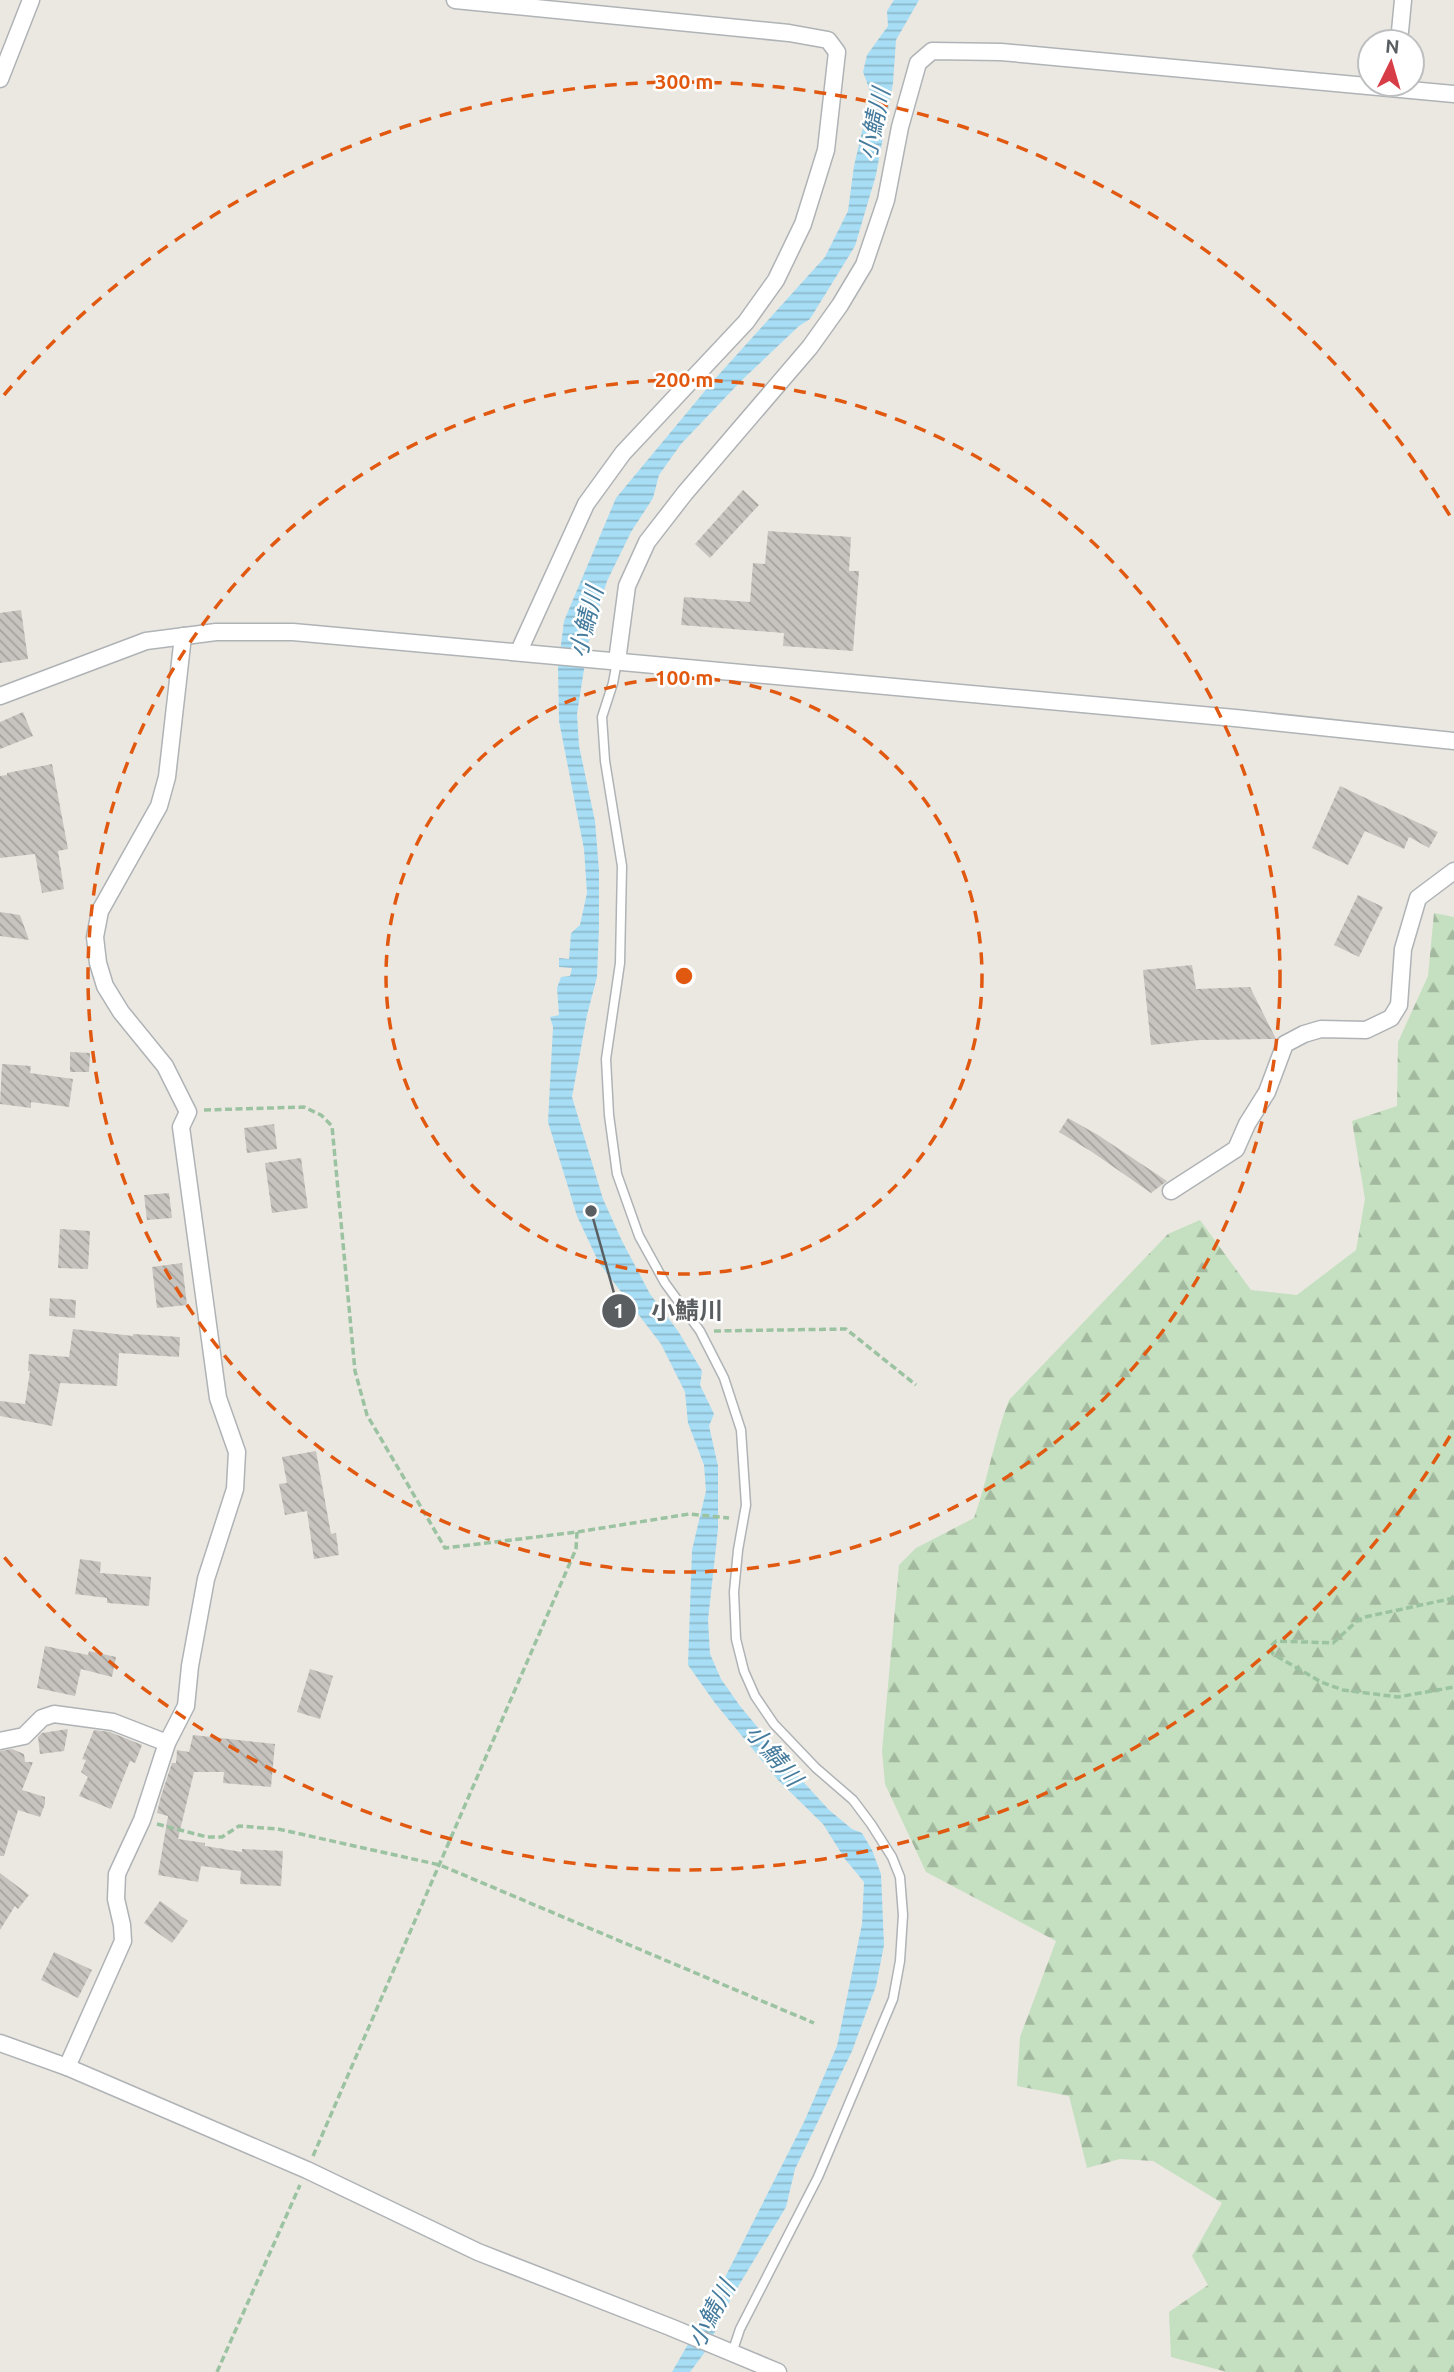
<svg xmlns="http://www.w3.org/2000/svg" width="1454" height="2372" viewBox="0 0 1454 2372" font-family="Ubuntu,'Noto Sans JP',sans-serif">
<style>
.forest{fill:url(#forest-firs)}
.water{fill:url(#water-rules)}
.building{fill:url(#building-back-hatch)}
.lines{fill:none;stroke-linecap:round;stroke-linejoin:round}
.service-casing{stroke:#afb3b6;stroke-width:11}
.minor-casing{stroke:#afb3b6;stroke-width:19}
.path{stroke:#9cc3a1;stroke-width:3.5;stroke-dasharray:7 3.5;stroke-linecap:butt}
.service{stroke:#fff;stroke-width:8}
.minor{stroke:#fff;stroke-width:16}
.ring{fill:none;stroke:#e15910;stroke-width:3.5;stroke-dasharray:12 9}
.labels{text-anchor:middle;dominant-baseline:central;stroke-width:5;stroke-linejoin:round;paint-order:stroke}
.water-label{font-size:24px;font-style:italic;fill:#457b9c;stroke:#fff}
.centre{fill:#e15910;stroke:#fff;stroke-width:3.5}
.ring-label{font-size:21px;text-anchor:middle;font-weight:bold;fill:#e15910;stroke:#fff;stroke-width:5;stroke-linejoin:round;paint-order:stroke}
.leader{fill:none;stroke:#5a5e61;stroke-width:2.5}
.callout-dot{fill:#5a5e61;stroke:#fff;stroke-width:2.5}
.mark-label{font-size:21px;text-anchor:middle;font-weight:bold;fill:#fff}
.callout-label{font-size:24px;text-anchor:middle;font-weight:bold;fill:#5a5e61;stroke:#fff;stroke-width:5;stroke-linejoin:round;paint-order:stroke}
</style>
<defs>
<pattern id="forest-firs" width="22" height="20" patternUnits="userSpaceOnUse" patternTransform="scale(1.75)"><rect width="22" height="20" fill="#c5e0c0"/><path d="M5 1l3.5 6h-7zM16 11l3.5 6h-7z" fill="#a3b99f"/></pattern>
<pattern id="water-rules" width="6" height="5" patternUnits="userSpaceOnUse" patternTransform="scale(1.75)"><rect width="6" height="5" fill="#a7def5"/><path d="M0 2.5h6" fill="none" stroke="#8bb7ca"/></pattern>
<pattern id="building-back-hatch" width="6" height="6" patternUnits="userSpaceOnUse" patternTransform="scale(1.75)"><rect width="6" height="6" fill="#c7c3be"/><path d="M-1 5l2 2M0 0l6 6M5-1l2 2" fill="none" stroke="#a5a29e"/></pattern>
</defs>
<rect width="100%" height="100%" fill="#ebe8e2"/>
<path class="forest" d="M1434,913L1454,917V2372H1227L1171,2357L1169,2312L1208,2285L1192,2256L1222,2203L1153,2161L1120,2159L1087,2168L1069,2096L1017,2086L1020,2037L1056,1941L926,1872L885,1784L882,1751L899,1565L916,1548L974,1518C988,1479 994,1439 1009,1400L1168,1234L1200,1220L1251,1290L1297,1295L1356,1250L1365,1199L1352,1121L1397,1106L1398,1042L1428,976Z"/>
<polygon class="water" points="894,0 919,0 896,40 893,83 876,175 855,246 810,319 799,326 741,381 681,444 659,475 653,498 631,532 607,581 588,644 577,714 579,746 595,821 599,871 599,927 597,977 587,1015 572,1097 603,1199 622,1241 650,1294 678,1331 702,1371 700,1385 714,1414 709,1426 718,1466 718,1529 708,1620 710,1654 721,1679 740,1706 797,1775 829,1810 852,1829 862,1833 872,1850 881,1874 884,1945 876,1986 852,2051 795,2169 786,2207 730,2300 705,2352 690,2372 672,2372 714,2299 804,2122 837,2046 862,1924 864,1882 845,1859 823,1824 778,1780 715,1703 688,1665 692,1550 706,1491 704,1465 688,1423 685,1392 661,1344 599,1263 577,1216 548,1122 553,1027 550,1017 559,1015 557,988 561,977 570,976 572,968 559,967 559,958 569,959 571,933 580,925 587,893 584,849 559,721 558,668 564,621 616,498 714,380 825,257 848,211 854,166 871,93 863,72 867,55 888,26 887,11"/>
<g class="building">
<polygon points="743,490 759,505 710,558 695,544"/>
<polygon points="768,531 851,537 849,571 859,571 853,651 783,646 784,633 681,625 684,597 750,602 753,563 765,564"/>
<polygon points="21,610 28,659 0,663 0,613"/>
<polygon points="23,712 33,736 0,749 0,722"/>
<polygon points="52,764 68,849 58,851 64,889 42,893 35,854 0,858 0,776 7,775 7,773"/>
<polygon points="1340,786 1438,832 1429,848 1409,837 1404,849 1365,831 1348,865 1312,848"/>
<polygon points="1358,895 1383,907 1359,957 1334,945"/>
<polygon points="0,912 20,915 29,940 0,936"/>
<polygon points="1192,965 1196,989 1250,987 1276,1039 1200,1040 1151,1045 1143,970"/>
<polygon points="70,1052 90,1053 89,1072 70,1072"/>
<polygon points="2,1064 31,1066 30,1073 73,1079 69,1107 31,1102 31,1108 0,1104"/>
<polygon points="1068,1118 1098,1135 1167,1181 1151,1193 1092,1152 1059,1132"/>
<polygon points="274,1124 277,1149 247,1153 244,1128"/>
<polygon points="301,1158 308,1208 272,1213 265,1163"/>
<polygon points="169,1193 172,1218 147,1220 144,1195"/>
<polygon points="60,1229 90,1231 88,1269 58,1268"/>
<polygon points="182,1263 187,1305 157,1308 152,1267"/>
<polygon points="50,1298 76,1300 75,1318 49,1316"/>
<polygon points="73,1329 133,1336 133,1334 180,1337 179,1357 119,1353 117,1386 60,1383 52,1426 0,1416 0,1401 25,1404 30,1371 28,1371 29,1354 69,1357"/>
<polygon points="316,1451 331,1534 336,1533 339,1555 314,1559 307,1511 285,1515 279,1484 287,1483 282,1457"/>
<polygon points="80,1559 101,1562 100,1573 151,1577 149,1606 107,1603 107,1598 75,1594"/>
<polygon points="45,1646 88,1655 89,1651 116,1657 112,1677 81,1669 75,1696 37,1688"/>
<polygon points="310,1669 333,1676 320,1719 297,1712"/>
<polygon points="68,1729 64,1751 40,1754 38,1737 42,1733"/>
<polygon points="94,1730 110,1732 142,1745 135,1763 130,1761 111,1809 79,1796 88,1777 81,1772 86,1760 82,1759"/>
<polygon points="193,1735 275,1744 271,1787 223,1783 224,1772 194,1772 178,1839 205,1843 205,1846 242,1852 242,1849 283,1851 281,1886 240,1884 241,1871 201,1866 198,1882 158,1875 168,1816 157,1813 161,1796 172,1763 176,1763 177,1750 189,1752"/>
<polygon points="12,1749 24,1754 25,1762 33,1762 22,1790 45,1797 45,1804 40,1817 18,1810 4,1856 0,1856 0,1751"/>
<polygon points="0,1873 29,1895 18,1909 15,1906 0,1930"/>
<polygon points="160,1901 188,1921 172,1943 144,1923"/>
<polygon points="54,1952 92,1970 78,1998 41,1980"/>
</g>
<g class="lines">
<defs>
<polyline id="service" points="617,661 613,683 602,717 605,761 622,866 620,963 606,1059 609,1115 617,1174 639,1236 665,1283 700,1331 724,1378 741,1430 746,1505 738,1550 734,1592 736,1639 744,1671 755,1696 774,1724 816,1768 853,1800 871,1824 892,1857 900,1877 903,1915 900,1961 893,1999 818,2177 740,2329 732,2353"/>
<g id="minor">
<polyline points="455,0 789,33 828,40 837,52 826,150 803,224 776,280 746,322 623,453 586,504 519,651"/>
<polyline points="1399,42 1403,0"/>
<polyline points="0,79 31,0"/>
<polyline points="617,661 627,586 647,542 685,493 810,347 840,305 864,265 886,200 900,127 918,63 932,51 1001,52 1454,94"/>
<polyline points="0,696 146,641 216,632 293,632 1235,718 1454,741"/>
<polyline points="1171,1191 1236,1149 1247,1124 1267,1092 1285,1044 1304,1034 1321,1029 1366,1030 1391,1018 1399,1005 1403,949 1418,898 1454,871"/>
<polyline points="0,1741 24,1736 42,1718 54,1714 113,1722 167,1743"/>
<polyline points="0,2043 67,2067 307,2170 478,2252 670,2327 778,2372"/>
<polyline points="67,2067 123,1941 122,1925 116,1899 117,1874 142,1820 167,1743 186,1706 190,1666 206,1579 235,1489 237,1452 218,1398 181,1127 188,1112 165,1066 121,1012 105,986 98,963 95,937 100,911 159,806 167,777 183,636"/>
</g>
</defs>
<use href="#service" class="service-casing"/>
<use href="#minor" class="minor-casing"/>
<g class="path">
<polyline points="204,1110 304,1107 321,1115 332,1126 355,1371 367,1415 445,1548 577,1532 689,1514 729,1518"/>
<polyline points="714,1331 846,1329 916,1385"/>
<polyline points="1454,1598 1365,1617 1357,1621 1333,1643 1276,1641 1270,1647 1273,1654 1321,1682 1343,1690 1398,1697 1454,1687"/>
<polyline points="157,1824 207,1837 222,1837 239,1826 278,1829 440,1865 814,2023"/>
<polyline points="313,2156 576,1549 577,1532"/>
<polyline points="217,2372 300,2185"/>
</g>
<use href="#service" class="service"/>
<use href="#minor" class="minor"/>
</g>
<g class="ring">
<circle cx="684" cy="976" r="298"/>
<circle cx="684" cy="976" r="596"/>
<path d="M1450 1436A894 894 0 0 1 4 1557M4 395A894 894 0 0 1 1450 516"/>
</g>
<g class="labels">
<g class="water-label">
<text transform="translate(874 124) rotate(-78)">小鯖川</text>
<text transform="translate(586 622) rotate(-76)">小鯖川</text>
<text transform="translate(774 1755) rotate(50)">小鯖川</text>
<text transform="translate(711 2314) rotate(-62)">小鯖川</text>
</g>
</g>
<circle cx="684" cy="976" r="10" class="centre"/>
<g class="ring-label">
<text x="684" y="89">300 m</text>
<text x="684" y="387">200 m</text>
<text x="684" y="685">100 m</text>
</g>
<path class="leader" d="M591 1211L619 1311"/>
<g class="callout-dot">
<circle cx="591" cy="1211" r="7"/>
<circle cx="619" cy="1311" r="18"/>
</g>
<g class="mark-label">
<text x="619" y="1318">1</text>
</g>
<g class="callout-label">
<text x="687" y="1319">小鯖川</text>
</g>
<g transform="translate(1391 63) rotate(5)"><circle r="33" fill="#ffffff" stroke="#bdbfc0" stroke-width="2"/>
<path d="M0-5L12 26L0 18L-12 26Z" fill="#d63d46"/>
<text y="-10" font-size="19" font-weight="bold" text-anchor="middle" fill="#5a5e61">N</text>
</g>
</svg>
